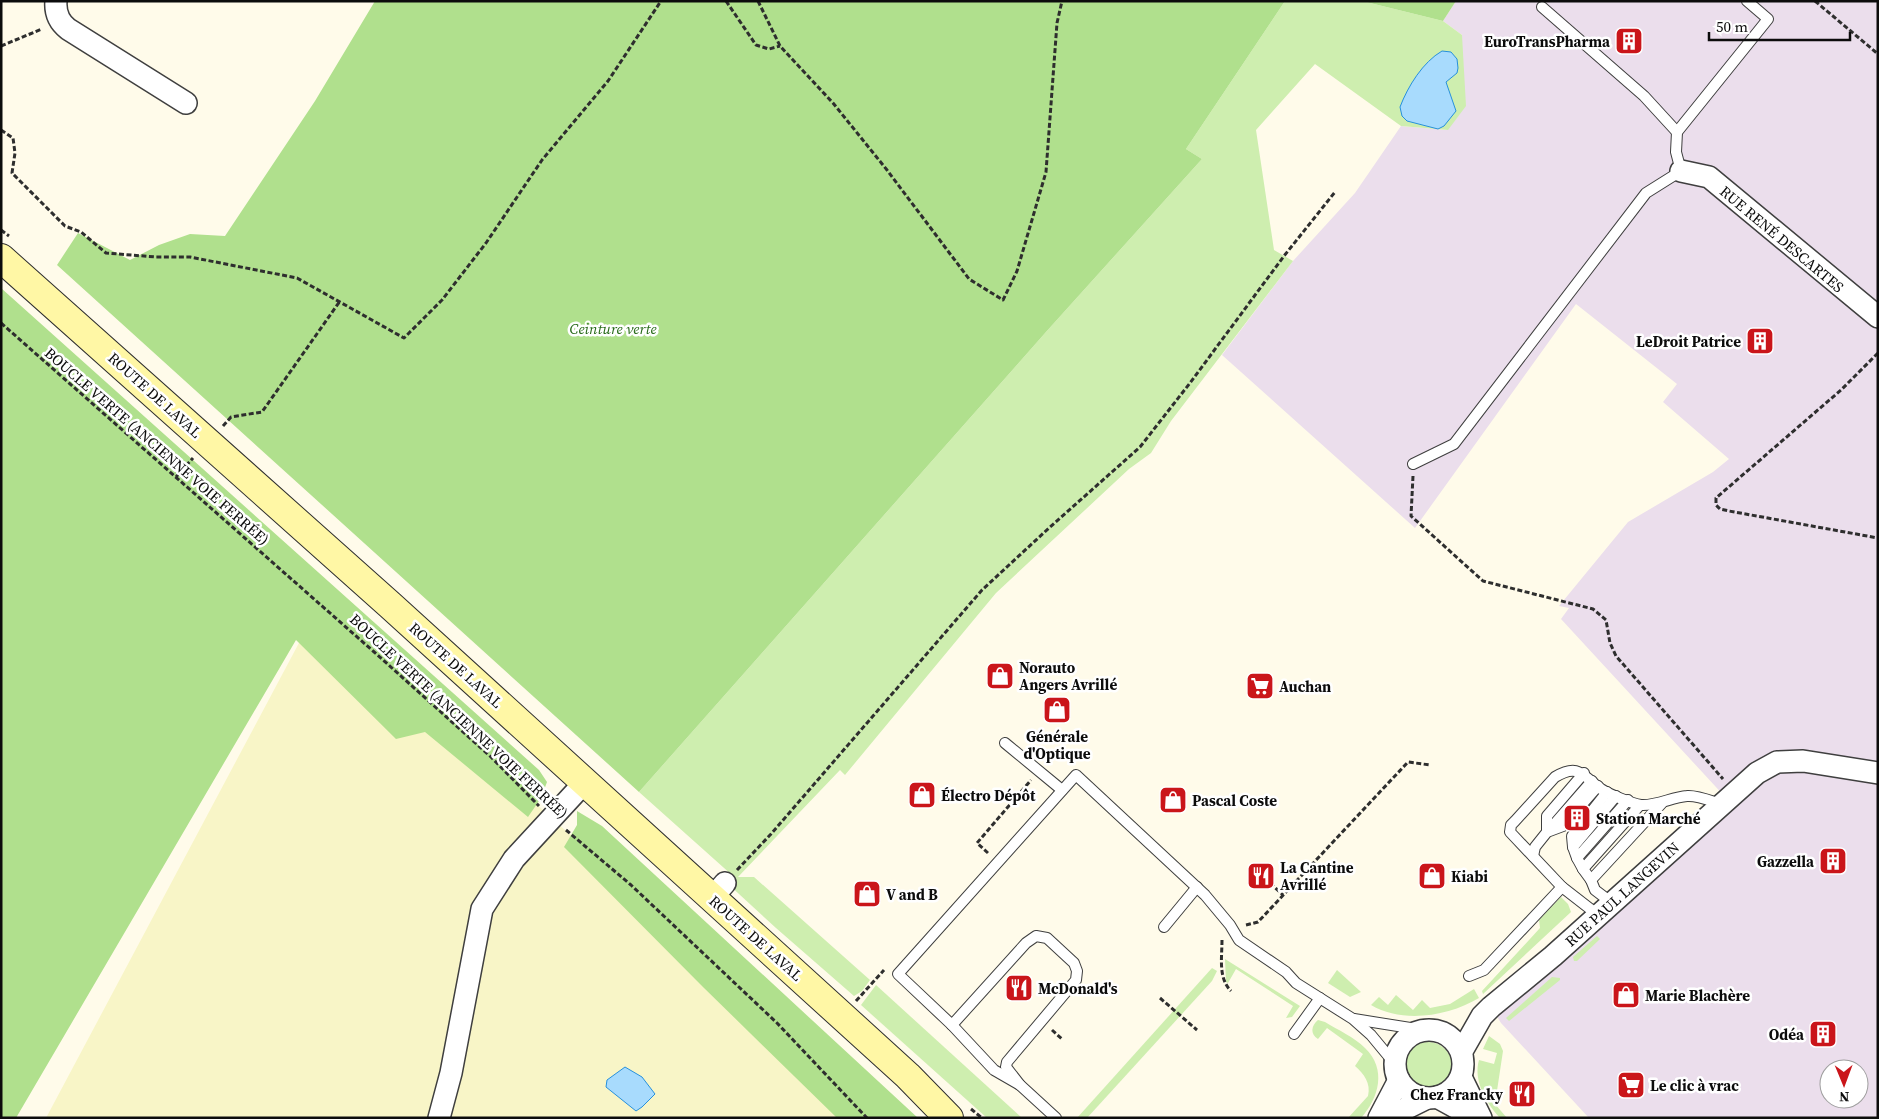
<svg xmlns="http://www.w3.org/2000/svg" width="1879" height="1119" viewBox="0 0 1879 1119" font-family="'Source Serif 4',serif">
<style>
.industrial{fill:#ebdeec;fill-rule:evenodd}
.farmland{fill:#f8f5c7}
.green{fill:#ceeeaf}
.forest{fill:#b0e08d}
.water{fill:#a8dbfd;stroke:#2790dc}
.lines{fill:none;stroke-linecap:round;stroke-linejoin:round}
.lane-casing{stroke:#3f3f3f;stroke-width:12}
.street-casing{stroke:#3f3f3f;stroke-width:24}
.secondary-casing{stroke:#2e2e2e;stroke-width:30}
.path{stroke:#2e2e2e;stroke-width:3;stroke-dasharray:5 2.5;stroke-linecap:butt}
.lane{stroke:#fff;stroke-width:10}
.street{stroke:#fff;stroke-width:21}
.secondary{stroke:#fff7a5;stroke-width:28}
.labels{text-anchor:middle;dominant-baseline:central;stroke-width:5;stroke-linejoin:round;paint-order:stroke}
.poi-label{font-size:15px;font-weight:bold;fill:#0c0c0c;stroke:#fff;text-anchor:start}
.street-label{font-size:15px;fill:#0c0c0c;stroke:#fff}
.park-label{font-size:15px;font-style:italic;fill:#256916;stroke:#fff}
</style>
<rect width="100%" height="100%" fill="#fffbea"/>
<path class="industrial" d="M1456,1H1878V1118H1589L1501,1023L1491,1007L1727,799L1561,619L1569,608L1559,606L1628,522L1713,472L1729,459L1663,402L1677,384L1576,304L1415,528L1222,355L1293,261L1355,193L1401,126L1447,130L1462,35L1443,21ZM1829,1069H1859V1099H1829Z"/>
<polygon class="farmland" points="308,626 505,773 551,818 612,870 866,1118 46,1118"/>
<g class="green">
<polygon points="1285,1 1362,1 1443,21 1462,35 1466,106 1448,130 1401,126 1315,64 1256,130 1274,250 1293,261 1171,421 1151,453 1129,469 996,593 845,775 840,770 738,877 735,877 754,877 870,980 862,991 854,996 776,928 727,883 733,876 639,792 1046,332 1202,159 1186,149"/>
<polygon points="1561,897 1568,904 1571,912 1483,994 1482,991 1540,928 1539,920"/>
<polygon points="1597,936 1600,939 1577,961 1574,961 1573,957"/>
<polygon points="1225,959 1300,1006 1292,1017 1286,1018 1293,1006 1236,969 1228,983 1226,982"/>
<polygon points="1212,968 1217,971 1212,981 1087,1118 1077,1118"/>
<polygon points="1337,970 1361,992 1350,997 1328,983"/>
<polygon points="1552,977 1560,978 1560,980 1509,1021 1506,1018"/>
<polygon points="876,985 1022,1118 987,1118 861,1005"/>
<path d="M1474,989L1479,998C1449,1016 1403,1024 1371,1005L1379,997L1388,1005L1396,995L1413,1010L1422,1000L1430,1008L1450,1004Z"/>
<path d="M1318,1020L1325,1022C1338,1030 1354,1037 1365,1048C1387,1069 1379,1098 1361,1118H1348L1368,1096C1371,1083 1364,1074 1355,1066L1363,1054L1327,1028L1318,1039C1310,1034 1311,1026 1318,1020Z"/>
<path d="M1489,1036L1500,1044L1503,1051L1495,1104L1507,1118H1500C1486,1103 1473,1080 1479,1060L1494,1064L1497,1053L1483,1049Z"/>
<circle cx="1428" cy="1066" r="24"/>
</g>
<g class="forest">
<polygon points="375,1 1285,1 1186,149 1202,159 1046,332 639,792 57,265 78,233 130,260 159,245 190,234 225,236 315,101"/>
<polygon points="1362,1 1456,1 1443,21"/>
<polygon points="1,288 539,770 547,782 541,798 528,817 425,732 396,739 296,640 16,1118 1,1118"/>
<polygon points="577,811 602,826 918,1118 837,1118 703,987 564,847 577,825"/>
</g>
<g class="water">
<path d="M1442,51L1451,52L1457,59L1458,68L1457,73L1446,82L1456,111L1444,126L1438,129L1407,121L1402,116L1400,107C1408,86 1423,62 1442,51Z"/>
<polygon points="625,1067 642,1077 655,1094 642,1107 636,1111 606,1087 607,1080"/>
</g>
<g class="lines">
<defs>
<g id="lane">
<polyline points="1542,7 1644,96 1677,132"/>
<polyline points="1413,464 1454,444 1646,193 1681,171 1676,152 1677,132 1768,19 1747,1"/>
<polyline points="1005,743 1062,790"/>
<polyline points="1550,829 1592,781"/>
<polyline points="1547,832 1547,816 1584,773"/>
<polyline points="1573,847 1572,836 1607,792"/>
<polyline points="1533,856 1535,847 1547,832 1563,826 1598,786"/>
<polyline points="1577,858 1573,847 1616,796"/>
<polyline points="1583,869 1577,858 1628,800"/>
<polyline points="1591,880 1583,869 1640,805"/>
<polyline points="1612,903 1595,890 1591,880 1662,803"/>
<path d="M1598,915L1562,887L1510,832L1511,825L1515,821L1555,777C1580,762 1583,777 1601,789C1608,794 1633,804 1641,805C1657,806 1672,797 1687,796C1697,795 1711,801 1721,804"/>
<polyline points="1164,927 1197,887"/>
<polyline points="1469,976 1484,970 1562,887"/>
<polyline points="1354,1019 1423,1030"/>
<polyline points="952,1025 1026,943 1036,936 1047,938 1074,963 1077,971 1076,980 1007,1062 1006,1067 1020,1085 1056,1118"/>
<polyline points="1294,1034 1320,998"/>
<polyline points="1020,1085 994,1070 952,1025 898,974 1076,775 1205,895 1230,925 1239,940 1286,972 1296,983 1353,1019 1371,1035 1395,1064"/>
</g>
<g id="street">
<path d="M56,1C55,13 59,22 68,29L186,103"/>
<polyline points="1681,171 1709,177 1878,317"/>
<polyline points="712,898 725,883"/>
<circle cx="1429" cy="1064" r="34"/>
<polyline points="1462,1051 1482,1016 1491,1007 1553,956 1757,773 1777,762 1803,761 1878,773"/>
<polyline points="1461,1077 1481,1118"/>
<polyline points="1437,1097 1475,1118"/>
<polyline points="439,1118 451,1073 482,909 514,859 585,782"/>
<polyline points="1379,1118 1399,1080"/>
<polyline points="1387,1118 1427,1098"/>
</g>
<polyline id="secondary" points="1,258 390,605 908,1076 949,1118"/>
</defs>
<use href="#lane" class="lane-casing"/>
<use href="#street" class="street-casing"/>
<use href="#secondary" class="secondary-casing"/>
<g class="path">
<polyline points="726,1 756,45 769,49 780,46"/>
<polyline points="758,1 780,46 833,103 887,170 969,279 1003,300 1017,271 1046,172 1057,23 1062,1"/>
<polyline points="1815,1 1878,54"/>
<polyline points="1,46 42,29"/>
<polyline points="1,130 13,138 15,153 12,173 65,226 81,232 106,253 156,257 190,257 297,278 404,338 442,300 486,243 542,160 608,81 661,1"/>
<polyline points="1,230 9,236"/>
<polyline points="1,323 373,651 491,757 539,806"/>
<polyline points="1878,353 1841,390 1716,498 1716,505 1720,509 1729,511 1878,538"/>
<polyline points="223,426 231,417 262,412 340,301"/>
<polyline points="1413,476 1411,516 1483,581 1593,609 1606,620 1610,643 1616,656 1723,779"/>
<polyline points="176,477 193,458"/>
<polyline points="1072,761 1076,755"/>
<polyline points="566,830 631,885 777,1023 867,1118"/>
<polyline points="988,853 977,843 1031,780"/>
<polyline points="737,870 771,834 982,590 1049,528 1140,447 1190,383 1284,256 1335,192"/>
<polyline points="1270,883 1283,895"/>
<polyline points="1246,925 1258,922 1408,762 1430,765"/>
<path d="M1222,940C1222,958 1218,978 1231,991"/>
<polyline points="1160,998 1197,1030"/>
<polyline points="856,1001 884,970"/>
<polyline points="1052,1030 1062,1039"/>
<polyline points="971,1109 982,1118"/>
</g>
<use href="#lane" class="lane"/>
<use href="#street" class="street"/>
<use href="#secondary" class="secondary"/>
</g>
<defs>
<symbol id="building-square" viewBox="-11 -11 22 22"><rect x="-9" y="-9" width="18" height="18" rx="4" fill="#ca151a" stroke="#fff"/><path d="M-4-6H4V6H1V3H-1V6H-4ZM-2.5-4.3h1.7v1.8h-1.7ZM.8-4.3h1.7v1.8H.8ZM-2.5-1h1.7V.8h-1.7ZM.8-1h1.7V.8H.8Z" fill="#fff"/></symbol>
<symbol id="shop-square" viewBox="-11 -11 22 22"><rect x="-9" y="-9" width="18" height="18" rx="4" fill="#ca151a" stroke="#fff"/><path d="M-5-2.5h2.3a2.7 3.5 0 0 1 5.4 0H5L5.5 6h-11ZM-1.5-2.5h3a1.5 2.3 0 0 0-3 0Z" fill="#fff"/></symbol>
<symbol id="supermarket-square" viewBox="-11 -11 22 22"><rect x="-9" y="-9" width="18" height="18" rx="4" fill="#ca151a" stroke="#fff"/><path d="M-6-5.5h2.5l.6 2H6L4.5 2H-2.5L-4.4-4H-6ZM-1.5 3.2a1.3 1.3 0 1 0 .1 0ZM3 3.2a1.3 1.3 0 1 0 .1 0Z" fill="#fff"/></symbol>
<symbol id="restaurant-square" viewBox="-11 -11 22 22"><rect x="-9" y="-9" width="18" height="18" rx="4" fill="#ca151a" stroke="#fff"/><path d="M-5-6h1v4h1v-4h1v4h1v-4h1v5L-1.5 .5V6h-2V.5L-5-1ZM5-6V6H3V1.5H1.5Q1.5-4 5-6Z" fill="#fff"/></symbol>
</defs>
<g fill-rule="evenodd">
<use href="#building-square" x="1613" y="25" width="32" height="32"/>
<use href="#building-square" x="1744" y="325" width="32" height="32"/>
<use href="#shop-square" x="984" y="660" width="32" height="32"/>
<use href="#supermarket-square" x="1244" y="670" width="32" height="32"/>
<use href="#shop-square" x="1041" y="694" width="32" height="32"/>
<use href="#shop-square" x="906" y="779" width="32" height="32"/>
<use href="#shop-square" x="1157" y="784" width="32" height="32"/>
<use href="#building-square" x="1561" y="802" width="32" height="32"/>
<use href="#building-square" x="1817" y="845" width="32" height="32"/>
<use href="#restaurant-square" x="1245" y="860" width="32" height="32"/>
<use href="#shop-square" x="1416" y="860" width="32" height="32"/>
<use href="#shop-square" x="851" y="878" width="32" height="32"/>
<use href="#restaurant-square" x="1003" y="972" width="32" height="32"/>
<use href="#shop-square" x="1610" y="979" width="32" height="32"/>
<use href="#building-square" x="1807" y="1018" width="32" height="32"/>
<use href="#supermarket-square" x="1615" y="1069" width="32" height="32"/>
<use href="#restaurant-square" x="1506" y="1078" width="32" height="32"/>
</g>
<g class="labels">
<g class="poi-label">
<text x="1610" y="41" text-anchor="end">EuroTransPharma</text>
<text x="1741" y="341" text-anchor="end">LeDroit Patrice</text>
<text x="1019" y="667">Norauto<tspan x="1019" dy="17">Angers Avrillé</tspan></text>
<text x="1279" y="686">Auchan</text>
<text x="1057" y="736" text-anchor="middle">Générale<tspan x="1057" dy="17">d'Optique</tspan></text>
<text x="941" y="795">Électro Dépôt</text>
<text x="1192" y="800">Pascal Coste</text>
<text x="1596" y="818">Station Marché</text>
<text x="1814" y="861" text-anchor="end">Gazzella</text>
<text x="1280" y="867">La Cantine<tspan x="1280" dy="17">Avrillé</tspan></text>
<text x="1451" y="876">Kiabi</text>
<text x="886" y="894">V and B</text>
<text x="1038" y="988">McDonald's</text>
<text x="1645" y="995">Marie Blachère</text>
<text x="1804" y="1034" text-anchor="end">Odéa</text>
<text x="1650" y="1085">Le clic à vrac</text>
<text x="1503" y="1094" text-anchor="end">Chez Francky</text>
</g>
<g class="street-label">
<text transform="translate(1782 239) rotate(40)">RUE RENÉ DESCARTES</text>
<text transform="translate(155 395) rotate(42)">ROUTE DE LAVAL</text>
<text transform="translate(157 446) rotate(41)">BOUCLE VERTE (ANCIENNE VOIE FERRÉE)</text>
<text transform="translate(456 665) rotate(42)">ROUTE DE LAVAL</text>
<text transform="translate(459 716) rotate(43)">BOUCLE VERTE (ANCIENNE VOIE FERRÉE)</text>
<text transform="translate(1622 894) rotate(-42)">RUE PAUL LANGEVIN</text>
<text transform="translate(756 938) rotate(42)">ROUTE DE LAVAL</text>
</g>
<g class="park-label">
<text x="613" y="328">Ceinture verte</text>
</g>
</g>
<rect width="1879" height="1119" fill="none" stroke="#0c0c0c" stroke-width="5"/>
<g transform="translate(1844 1084) rotate(179)"><circle r="24" fill="#ffffff" stroke="#9e9e9e"/>
<path d="M0-4L9 19L0 12L-9 19Z" fill="#ca151a"/>
<text y="-8" font-size="14" font-weight="bold" text-anchor="middle" fill="#0c0c0c">N</text>
</g>
<path d="M1709 32v8h141v-8" fill="none" stroke="#0c0c0c" stroke-width="2.5"/>
<text x="1716" y="32" font-size="15" fill="#0c0c0c" stroke="#ffffff" stroke-width="4" paint-order="stroke">50 m</text>
</svg>
